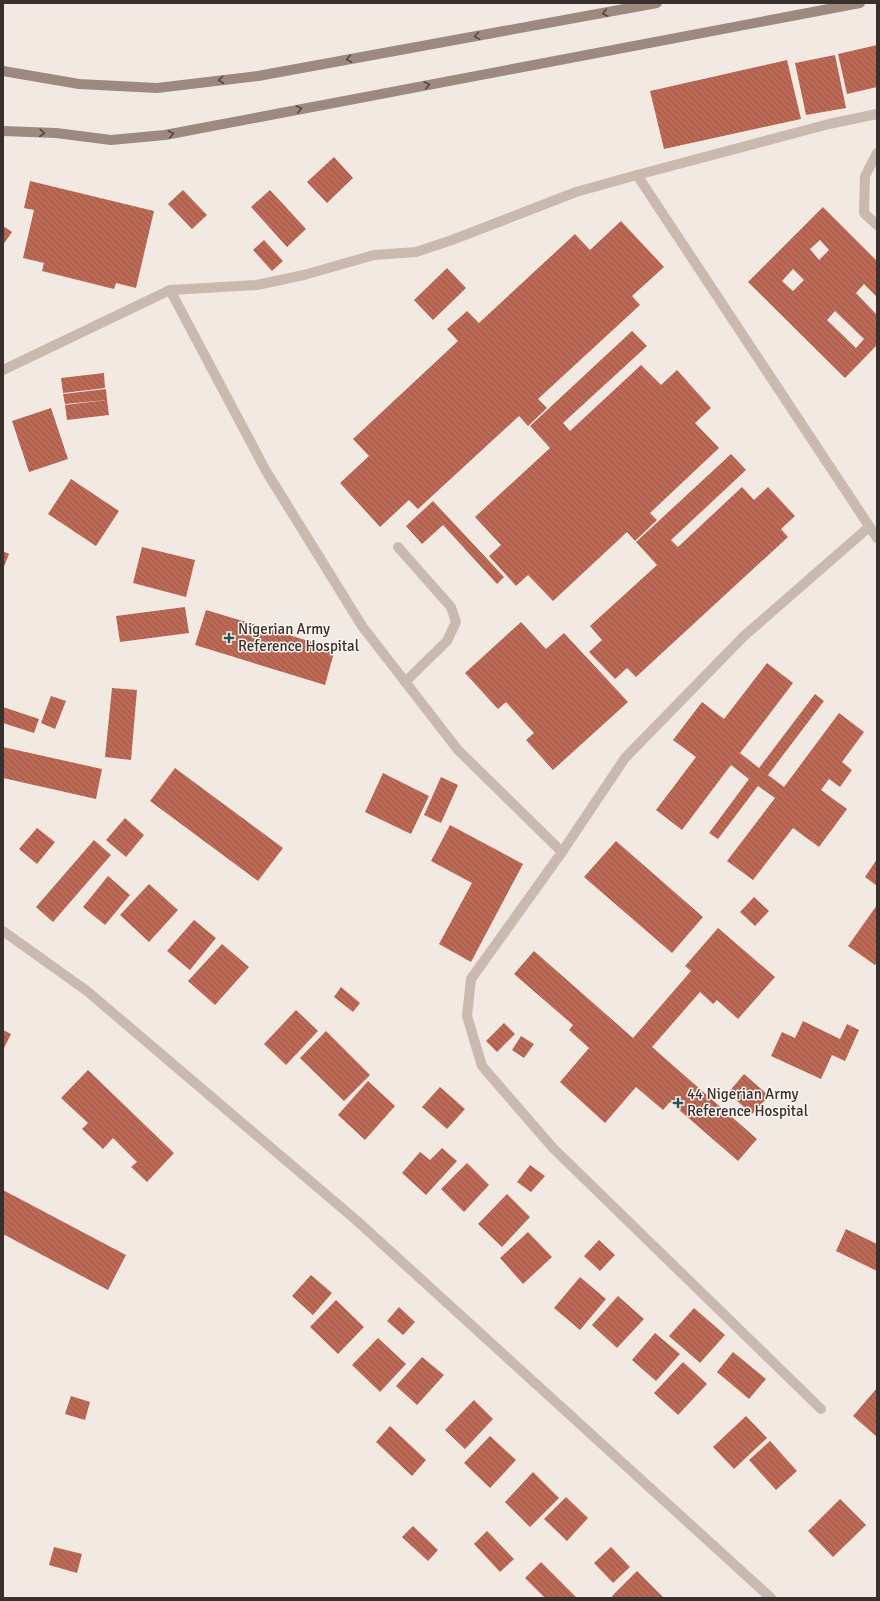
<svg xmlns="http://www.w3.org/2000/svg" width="880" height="1601" viewBox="0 0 880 1601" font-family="Signika,sans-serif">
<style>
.building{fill:url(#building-back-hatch);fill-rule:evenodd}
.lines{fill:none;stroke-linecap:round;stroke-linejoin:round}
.lane{stroke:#cab9af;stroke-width:10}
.street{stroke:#cab9af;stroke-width:10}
.secondary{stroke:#9d8980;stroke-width:10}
.oneway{stroke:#524641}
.poi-dot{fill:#255758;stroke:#faf4ef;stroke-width:1.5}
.labels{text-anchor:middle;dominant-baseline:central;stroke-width:3;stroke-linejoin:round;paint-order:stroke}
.poi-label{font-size:15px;fill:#392f2c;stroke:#faf4ef;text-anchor:start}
</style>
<defs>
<pattern id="building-back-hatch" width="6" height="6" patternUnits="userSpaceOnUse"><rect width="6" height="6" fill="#bc6956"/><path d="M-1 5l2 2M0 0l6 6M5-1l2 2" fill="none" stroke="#9a5747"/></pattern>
</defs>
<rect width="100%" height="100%" fill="#f2eae2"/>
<g class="building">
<polygon points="877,45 877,87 847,94 838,54"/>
<polygon points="835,55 846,108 806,115 795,63"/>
<polygon points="787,60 801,119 664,149 650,91"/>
<polygon points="334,157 353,178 327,203 307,182"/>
<polygon points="30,181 154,211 136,288 116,283 114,289 42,271 44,263 23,258 34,210 24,208"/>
<polygon points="183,190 207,215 192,229 168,204"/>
<polygon points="270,190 306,229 287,247 251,207"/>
<path d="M823,207L877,261V297L864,284L856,293L877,315V345L845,378L748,282ZM820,240L829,250L819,260L810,249ZM793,269L804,280L793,291L782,281ZM835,311L864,339L856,348L827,320Z"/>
<polygon points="621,221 664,267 632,296 640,305 538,399 547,408 528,426 519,416 418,509 409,500 380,527 340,483 369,456 353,439 458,341 447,329 467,311 479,323 575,234 590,250"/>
<polygon points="3,226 12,232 3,245"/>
<polygon points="264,240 283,261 272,271 253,250"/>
<polygon points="447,268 466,288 433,320 414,300"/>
<polygon points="632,331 647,346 563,423 570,431 641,365 661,385 677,370 711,408 695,423 719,448 650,513 657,520 635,541 627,532 553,601 528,575 516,586 489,556 501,545 475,517 550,448 530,426"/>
<polygon points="104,373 105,388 63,393 61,378"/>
<polygon points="106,389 107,400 65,404 63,394"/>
<polygon points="107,400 109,415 67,420 65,405"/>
<polygon points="51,408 68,459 29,472 12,421"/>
<polygon points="731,454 746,470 671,540 678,547 742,487 754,500 768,487 795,516 781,529 788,537 636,677 627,668 615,679 589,652 602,640 590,626 657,565 636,542"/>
<polygon points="71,479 119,511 96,546 48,514"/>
<polygon points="433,501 504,577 497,584 443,525 422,544 406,526"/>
<polygon points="142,547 195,560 186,597 133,583"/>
<polygon points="3,551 9,554 3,569"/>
<polygon points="185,607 189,633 120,642 116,616"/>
<polygon points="206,610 335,649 325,685 195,645"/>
<polygon points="521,622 546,649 564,633 628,702 553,770 526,740 534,733 506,702 498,709 465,673"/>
<polygon points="767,663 793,683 740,753 759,768 815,694 824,701 768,775 784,787 839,713 864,732 842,762 852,770 840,787 829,779 821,790 847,809 819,847 793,828 753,880 727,861 775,798 758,786 718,839 709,833 749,779 731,765 682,830 656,810 696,757 673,740 702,702 724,719"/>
<polygon points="112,688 137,690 131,760 105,757"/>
<polygon points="51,696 66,701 55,729 41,723"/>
<polygon points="3,707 39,719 34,733 3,723"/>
<polygon points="3,747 102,769 96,799 3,778"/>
<polygon points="175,768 283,848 258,881 150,801"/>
<polygon points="383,773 429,796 411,834 365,812"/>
<polygon points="441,777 458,785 441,823 424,815"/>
<polygon points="125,818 144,835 126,857 106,840"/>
<polygon points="450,825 523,864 471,962 439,944 472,883 431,861"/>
<polygon points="37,828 55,842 37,864 19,849"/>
<polygon points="94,840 111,855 53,922 36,907"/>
<polygon points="616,841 703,917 672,953 584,877"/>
<polygon points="877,859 877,886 865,877"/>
<polygon points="108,876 130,895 105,925 83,907"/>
<polygon points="149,884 178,910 149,942 120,915"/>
<polygon points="754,897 769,911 755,926 740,912"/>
<polygon points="877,905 877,963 875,965 848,946"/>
<polygon points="194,920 216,938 190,970 167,951"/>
<polygon points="718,928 775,977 738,1019 717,1000 713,1004 700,992 652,1047 757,1139 738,1161 670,1102 663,1110 636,1087 605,1123 560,1082 589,1048 569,1030 573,1025 514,974 534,951 633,1038 691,971 685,966"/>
<polygon points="222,944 249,967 215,1005 188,981"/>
<polygon points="341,987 360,1003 353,1012 334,997"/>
<polygon points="296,1010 318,1031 286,1065 264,1044"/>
<polygon points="803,1021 840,1039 847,1024 859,1030 845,1061 832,1055 821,1079 771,1056 782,1032 795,1038"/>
<polygon points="504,1023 515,1034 497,1052 486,1041"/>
<polygon points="3,1030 11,1034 3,1050"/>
<polygon points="326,1031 370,1075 344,1101 300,1058"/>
<polygon points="521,1036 534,1044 524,1058 512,1050"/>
<polygon points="88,1070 174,1153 147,1182 131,1167 137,1162 113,1138 103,1149 82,1129 88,1123 61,1098"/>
<polygon points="744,1074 769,1096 752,1114 728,1093"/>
<polygon points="368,1081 395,1106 365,1140 338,1115"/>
<polygon points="440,1087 465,1109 447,1129 422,1107"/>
<polygon points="442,1148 457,1161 426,1195 402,1173 420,1152 430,1160"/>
<polygon points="467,1163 489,1185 464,1212 441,1189"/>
<polygon points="530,1165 545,1176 531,1192 517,1182"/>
<polygon points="3,1190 126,1255 108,1290 3,1234"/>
<polygon points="507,1194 530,1217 502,1247 478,1224"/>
<polygon points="846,1229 877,1244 877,1271 836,1251"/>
<polygon points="528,1232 552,1257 523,1284 500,1258"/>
<polygon points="599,1240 615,1255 600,1271 584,1256"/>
<polygon points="311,1275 332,1293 313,1315 292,1296"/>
<polygon points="580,1277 606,1299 580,1330 554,1308"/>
<polygon points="618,1296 644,1319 617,1348 592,1325"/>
<polygon points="336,1300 364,1327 338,1354 310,1327"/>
<polygon points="399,1307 415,1322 403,1335 387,1321"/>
<polygon points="694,1308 725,1335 700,1363 669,1336"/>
<polygon points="655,1333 680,1354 656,1381 632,1360"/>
<polygon points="378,1338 406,1364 380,1392 352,1365"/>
<polygon points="733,1352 766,1379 749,1399 717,1372"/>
<polygon points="422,1357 444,1375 417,1405 396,1386"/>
<polygon points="683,1362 707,1384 678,1415 654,1393"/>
<polygon points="877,1388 877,1437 853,1416"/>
<polygon points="71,1396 90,1402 85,1420 65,1414"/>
<polygon points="474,1400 493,1419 465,1449 445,1430"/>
<polygon points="746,1416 767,1438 734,1469 713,1447"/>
<polygon points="390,1426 426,1460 412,1476 376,1442"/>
<polygon points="490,1436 516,1460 490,1488 464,1463"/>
<polygon points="770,1441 797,1471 776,1490 749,1460"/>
<polygon points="533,1472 559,1498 530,1527 505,1502"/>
<polygon points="566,1497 588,1518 567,1541 544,1519"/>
<polygon points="840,1499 866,1525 833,1557 808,1531"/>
<polygon points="413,1526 438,1550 428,1561 402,1537"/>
<polygon points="487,1531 514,1559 500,1572 474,1544"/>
<polygon points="54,1547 82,1554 77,1573 49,1565"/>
<polygon points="611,1547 630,1567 613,1583 594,1563"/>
<polygon points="541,1562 576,1597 575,1598 545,1598 525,1578"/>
<polygon points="637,1571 664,1598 614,1598 612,1596"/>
</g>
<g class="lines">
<g class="lane">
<polyline points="3,370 170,290 257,285 304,275 374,255 416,252 452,240 576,192 637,175"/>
<polyline points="398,547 451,607 456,622 447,641 405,682"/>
</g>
<g class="street">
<polyline points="877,114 829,124 637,175 877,538"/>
<polyline points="877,153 865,176 864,213 877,225"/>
<polyline points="170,290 266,471 362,626 458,750 562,852"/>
<polyline points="3,931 87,991 356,1220 771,1598"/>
<polyline points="821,1409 553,1148 482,1066 467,1016 471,979 562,852 625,758 744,636 869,527"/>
</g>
<g class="secondary">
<polyline points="3,71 79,84 157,88 258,76 657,3"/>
<polyline points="3,131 56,133 111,140 165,135 860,3"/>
</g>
</g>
<defs><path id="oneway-chevron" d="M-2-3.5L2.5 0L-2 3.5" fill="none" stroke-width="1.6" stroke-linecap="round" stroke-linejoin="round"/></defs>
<g class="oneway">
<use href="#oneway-chevron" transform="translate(605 13) rotate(170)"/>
<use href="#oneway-chevron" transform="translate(477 36) rotate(170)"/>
<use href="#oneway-chevron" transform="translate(349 59) rotate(170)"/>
<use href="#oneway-chevron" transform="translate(221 80) rotate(174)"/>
<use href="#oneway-chevron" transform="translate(427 85) rotate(-11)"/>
<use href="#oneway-chevron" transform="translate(299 109) rotate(-11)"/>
<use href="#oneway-chevron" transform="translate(42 133) rotate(2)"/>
<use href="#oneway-chevron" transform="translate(171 134) rotate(-11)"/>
</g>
<g class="poi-dot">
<path d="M227 632h4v4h4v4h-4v4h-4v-4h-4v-4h4z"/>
<path d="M676 1097h4v4h4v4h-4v4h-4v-4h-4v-4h4z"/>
</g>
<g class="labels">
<g class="poi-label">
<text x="238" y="629">Nigerian Army<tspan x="238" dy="17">Reference Hospital</tspan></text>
<text x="687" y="1094">44 Nigerian Army<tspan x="687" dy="17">Reference Hospital</tspan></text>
</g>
</g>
<rect width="880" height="1601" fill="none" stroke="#392f2c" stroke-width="8"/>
</svg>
